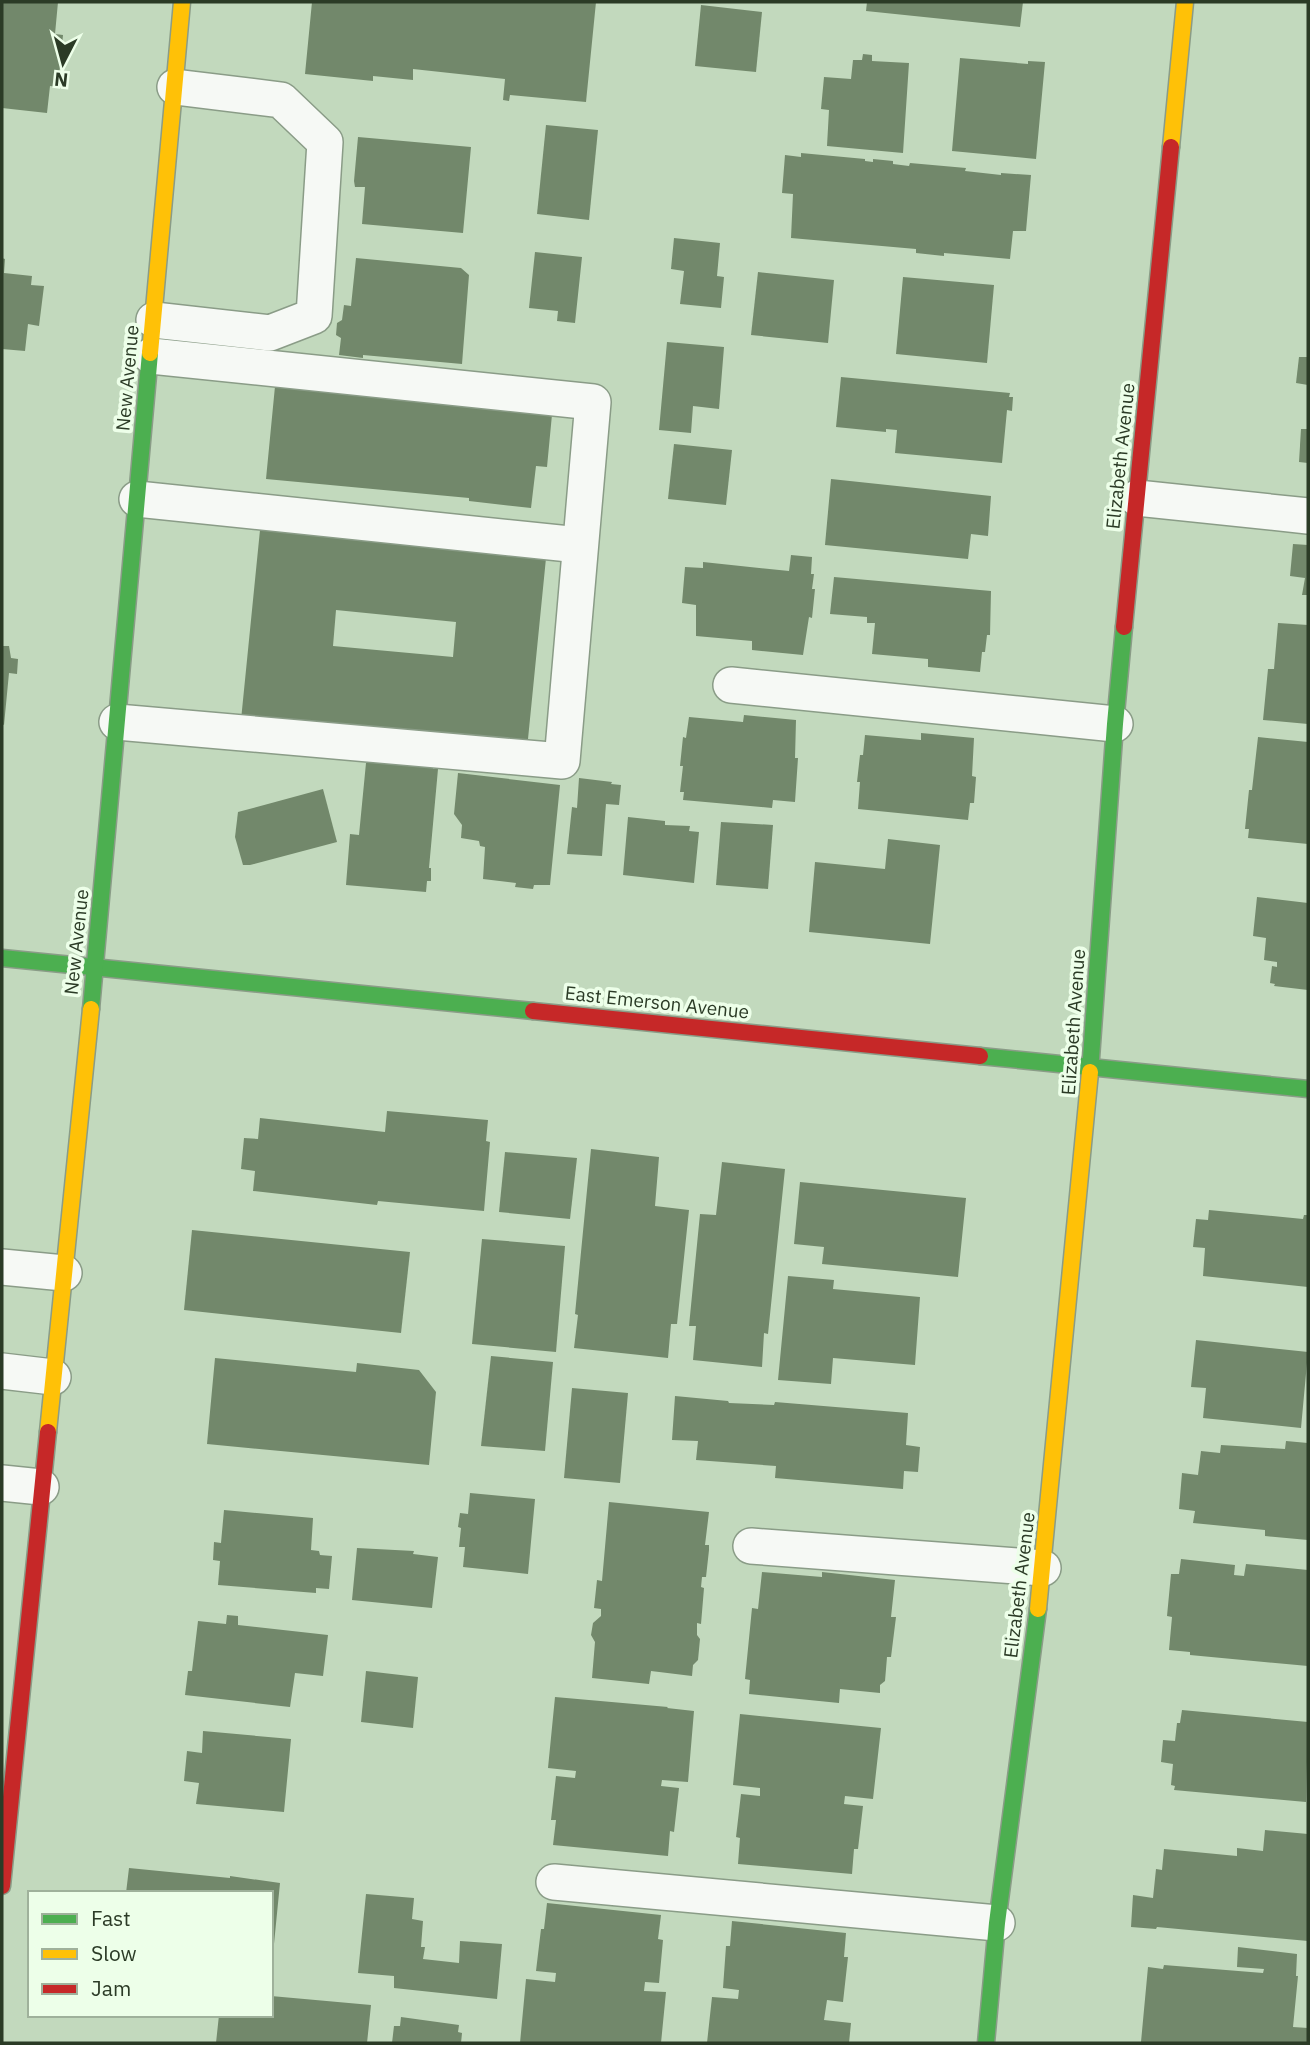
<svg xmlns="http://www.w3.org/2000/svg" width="1310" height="2045" viewBox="0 0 1310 2045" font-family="'IBM Plex Sans',sans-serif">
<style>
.building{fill:#72886b;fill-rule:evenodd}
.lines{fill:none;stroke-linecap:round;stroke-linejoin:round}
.lane-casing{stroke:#8a9c87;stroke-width:38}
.fast-casing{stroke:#8a9c87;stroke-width:19}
.slow-casing{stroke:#8a9c87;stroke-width:19}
.jam-casing{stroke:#8a9c87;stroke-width:19}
.lane{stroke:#f6f9f5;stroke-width:35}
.fast{stroke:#4caf50;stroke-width:16}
.slow{stroke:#ffc107;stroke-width:16}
.jam{stroke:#c62828;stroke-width:16}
.labels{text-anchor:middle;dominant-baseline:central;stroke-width:7;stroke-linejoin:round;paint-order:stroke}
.street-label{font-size:19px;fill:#2b3b26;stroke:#edffe9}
</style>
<rect width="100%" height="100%" fill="#c2d9bd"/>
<g class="building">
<polygon points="2,2 58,2 55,34 63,35 58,87 50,86 47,113 2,108"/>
<polygon points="312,2 596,2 586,102 510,95 509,101 503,100 505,79 413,69 413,80 373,76 373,81 305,74"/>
<polygon points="867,2 1023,2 1020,27 866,11"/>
<polygon points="701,5 762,12 756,72 695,66"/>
<polygon points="863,54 872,55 872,61 909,63 903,153 827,146 829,110 821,109 824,77 851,79 853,60 862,60"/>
<polygon points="960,58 1028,64 1028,61 1045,62 1036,159 952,151"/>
<polygon points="546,125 598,130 589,220 537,214"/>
<polygon points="358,137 471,147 463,233 362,224 365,187 355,187 354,181"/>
<polygon points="801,153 865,159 865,161 873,162 873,159 893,161 893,164 909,166 910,163 966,168 965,171 1001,175 1001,173 1031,175 1026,231 1013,231 1010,259 944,253 944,256 916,253 916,249 791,238 793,194 782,193 785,155 801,157"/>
<polygon points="674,238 720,243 717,276 724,277 721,308 680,304 684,271 671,269"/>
<polygon points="535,252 582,257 575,323 557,321 558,311 529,308"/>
<polygon points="2,258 5,259 4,273 32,276 31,285 44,286 39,326 28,324 25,351 2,349"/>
<polygon points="356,258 461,268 469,275 462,364 363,355 363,358 339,355 341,338 336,335 337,323 342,320 344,305 351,306"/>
<polygon points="758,272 834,280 828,343 751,335"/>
<polygon points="903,277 994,285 987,363 896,354"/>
<polygon points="667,342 724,347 719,409 693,406 691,433 659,430"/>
<polygon points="1299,357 1308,357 1308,385 1296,383"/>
<polygon points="276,376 553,404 547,467 536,466 531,508 469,501 469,498 266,479"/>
<polygon points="841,377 1010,393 1009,397 1013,397 1012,411 1007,410 1002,463 895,453 897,430 886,429 886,432 836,427"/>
<polygon points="1301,429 1308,429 1308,463 1299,462"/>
<polygon points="674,444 732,450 726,505 668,499"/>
<polygon points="831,479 991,496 988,536 971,534 968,559 825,545"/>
<path d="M261,520L547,548L527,749L241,720ZM336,610L456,622L453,657L333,646Z"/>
<polygon points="1293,544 1308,545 1308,595 1302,595 1305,578 1290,576"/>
<polygon points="791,555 812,557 811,574 814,574 812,589 815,589 812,618 809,617 803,655 752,650 752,641 696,636 696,605 682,603 685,567 703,568 703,562 789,571"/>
<polygon points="834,577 991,591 990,635 987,635 985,652 982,652 980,672 928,667 928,659 872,654 875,623 867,623 867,617 830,614"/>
<polygon points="1278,623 1308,625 1308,724 1263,720 1268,669 1274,669"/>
<polygon points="2,646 9,646 11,658 18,659 17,674 9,673 4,725 2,724"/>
<polygon points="744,715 796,720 795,758 798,758 795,802 773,800 772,808 683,800 684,792 680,792 683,766 680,766 683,737 686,738 689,717 743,722"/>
<polygon points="921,733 974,738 972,776 976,777 974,803 970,803 968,820 858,809 860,782 857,782 860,755 863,755 865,735 921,740"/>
<polygon points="1258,737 1308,742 1308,844 1248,838 1249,829 1245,829 1249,790 1252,790"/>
<polygon points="372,756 434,761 433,769 438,769 429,868 431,868 431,881 427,881 426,892 346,885 350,834 359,835 366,763 371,763"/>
<polygon points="458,773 560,785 550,885 534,885 533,889 515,887 516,883 483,879 485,847 480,846 479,841 461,838 462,825 454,814"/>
<polygon points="579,778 612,782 611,784 621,785 619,805 606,804 602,856 567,854 572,807 577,808"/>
<polygon points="323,789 337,842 250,865 243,865 235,837 238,812"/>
<polygon points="628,817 665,821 665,825 690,826 689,831 699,832 694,883 623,875"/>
<polygon points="721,822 773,825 768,889 716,885"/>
<polygon points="888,839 940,845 930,944 809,932 815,862 885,869"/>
<polygon points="1257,897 1308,903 1308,990 1274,986 1275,984 1270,983 1272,966 1277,967 1277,962 1264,960 1266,938 1253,936"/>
<polygon points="387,1111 488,1120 486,1141 490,1142 484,1211 378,1201 377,1205 253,1191 255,1171 241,1169 244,1138 258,1139 260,1118 385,1132"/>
<polygon points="591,1149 659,1157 655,1206 689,1210 677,1324 671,1324 668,1358 574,1348 578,1315 575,1314"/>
<polygon points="505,1152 577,1158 570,1219 499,1212"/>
<polygon points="722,1162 785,1169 768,1334 764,1333 762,1367 693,1360 696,1326 689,1326 700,1214 716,1215"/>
<polygon points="800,1182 966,1198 958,1277 822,1264 824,1247 794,1244"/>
<polygon points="1209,1210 1303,1219 1304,1215 1308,1215 1308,1287 1203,1276 1205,1248 1193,1247 1196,1219 1208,1220"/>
<polygon points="192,1230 410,1252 401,1333 184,1310"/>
<polygon points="482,1239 565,1246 556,1352 472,1344"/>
<polygon points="788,1276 834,1280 833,1289 920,1297 915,1365 833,1358 831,1384 778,1380"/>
<polygon points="1196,1340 1308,1352 1301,1428 1203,1418 1206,1388 1191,1387"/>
<polygon points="491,1356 553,1362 545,1451 481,1446"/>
<polygon points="215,1358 356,1372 357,1363 419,1370 436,1392 429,1465 207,1444"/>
<polygon points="572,1388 628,1393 620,1483 564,1478"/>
<polygon points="675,1396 728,1401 729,1403 774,1405 775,1402 908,1413 906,1445 920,1447 918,1472 904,1471 903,1489 775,1478 776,1466 696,1460 698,1441 672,1440"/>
<polygon points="1286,1441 1308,1443 1308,1540 1265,1536 1265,1530 1193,1523 1195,1511 1179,1509 1182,1473 1198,1475 1201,1451 1220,1453 1221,1445 1285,1449"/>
<polygon points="470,1493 535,1499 528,1574 463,1567 465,1547 459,1547 461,1528 458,1527 460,1513 468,1514"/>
<polygon points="609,1502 709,1512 705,1545 709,1545 709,1550 706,1577 702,1577 701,1587 704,1588 701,1624 697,1623 697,1635 700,1639 698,1660 693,1665 692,1676 651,1671 649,1684 592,1678 595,1642 591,1635 593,1623 601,1616 601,1609 594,1608 597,1580 602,1581"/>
<polygon points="224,1510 313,1518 311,1550 319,1551 320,1555 332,1556 329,1589 316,1588 316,1593 218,1585 220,1561 213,1560 214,1542 221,1543"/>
<polygon points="357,1548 414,1551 413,1554 438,1557 432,1608 352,1600"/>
<polygon points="1181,1559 1235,1565 1234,1575 1244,1576 1246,1564 1308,1570 1308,1666 1190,1655 1190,1652 1169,1650 1172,1617 1167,1616 1171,1574 1179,1574"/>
<polygon points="762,1572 822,1577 822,1572 895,1580 891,1617 896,1617 891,1657 887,1657 885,1681 880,1685 880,1693 840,1689 839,1703 749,1694 750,1680 745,1679 752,1608 758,1609"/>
<polygon points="227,1615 238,1616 238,1625 328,1635 323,1676 295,1673 290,1707 185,1695 188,1671 192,1671 198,1621 226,1624"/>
<polygon points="366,1671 418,1677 413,1728 361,1722"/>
<polygon points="555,1697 668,1707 667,1708 694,1711 688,1782 662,1780 661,1786 679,1788 674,1832 670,1831 668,1856 553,1845 556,1820 551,1820 556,1776 575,1778 576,1771 548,1768"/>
<polygon points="1182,1710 1308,1722 1306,1802 1174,1790 1175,1786 1171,1785 1173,1764 1161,1762 1163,1740 1175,1741 1177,1723 1180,1723"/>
<polygon points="740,1714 881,1728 873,1799 845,1796 844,1804 863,1806 858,1849 854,1849 852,1874 738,1864 740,1838 736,1837 741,1794 760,1796 760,1788 733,1785"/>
<polygon points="203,1731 291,1739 284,1812 196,1804 199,1783 184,1781 187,1751 202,1753"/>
<polygon points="1265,1830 1308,1834 1308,1941 1157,1927 1156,1929 1131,1927 1133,1895 1153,1898 1156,1869 1162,1870 1164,1849 1237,1856 1237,1848 1263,1851"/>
<polygon points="129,1868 230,1878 230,1876 280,1883 273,1954 271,1954 271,1893 126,1893"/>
<polygon points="366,1894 414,1898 412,1919 423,1921 421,1947 425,1947 423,1959 459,1963 460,1941 502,1944 497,1999 394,1988 394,1976 358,1973"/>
<polygon points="547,1903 661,1915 658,1939 663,1940 659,1983 645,1982 644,1991 666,1992 661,2043 520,2043 526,1979 555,1982 556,1973 536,1971 541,1929 544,1929"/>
<polygon points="732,1921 846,1933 844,1957 848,1957 843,2002 827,2000 824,2020 851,2023 849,2043 707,2043 712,1997 738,1999 739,1990 723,1988 726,1946 730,1946"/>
<polygon points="1238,1947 1297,1954 1296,1976 1298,1976 1293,2027 1308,2028 1308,2043 1141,2042 1148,1967 1163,1969 1164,1965 1263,1973 1264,1969 1237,1967"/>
<polygon points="271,1996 371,2005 367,2043 216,2043 219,2015 271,2015"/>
<polygon points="401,2017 459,2025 458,2032 462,2033 461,2043 392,2043 394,2026 400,2026"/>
</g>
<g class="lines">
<defs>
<g id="lane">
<polyline points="154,320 270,333 314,316 325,142 281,100 175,87"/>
<polyline points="1137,498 1308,516"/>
<polyline points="137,499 579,545"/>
<polyline points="731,685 1115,724"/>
<polyline points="117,722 562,761 593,402 151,356"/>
<polyline points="2,1267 64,1273"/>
<polyline points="2,1371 53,1377"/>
<polyline points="2,1483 41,1487"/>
<polyline points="751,1546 1043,1568"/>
<polyline points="554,1882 997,1923"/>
</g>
<g id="fast">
<polyline points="2,958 533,1011"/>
<polyline points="91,1009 150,353"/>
<polyline points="980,1056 1308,1089"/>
<polyline points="1090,1072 1115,724 1124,627"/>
<polyline points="986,2043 997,1923 1038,1609"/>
</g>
<g id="slow">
<polyline points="1171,147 1185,2"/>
<polyline points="150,353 182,2"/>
<polyline points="48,1432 91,1009"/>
<polyline points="1038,1609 1090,1072"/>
</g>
<g id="jam">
<polyline points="1124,627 1171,147"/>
<polyline points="533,1011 980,1056"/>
<polyline points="2,1886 48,1432"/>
</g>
</defs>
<use href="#lane" class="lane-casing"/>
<use href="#fast" class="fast-casing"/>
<use href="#slow" class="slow-casing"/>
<use href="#jam" class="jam-casing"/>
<use href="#lane" class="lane"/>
<use href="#fast" class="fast"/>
<use href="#slow" class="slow"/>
<use href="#jam" class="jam"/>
</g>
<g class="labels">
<g class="street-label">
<text transform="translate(127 378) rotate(-85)">New Avenue</text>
<text transform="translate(1120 456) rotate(-84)">Elizabeth Avenue</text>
<text transform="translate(76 942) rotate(-84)">New Avenue</text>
<text transform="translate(657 1002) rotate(6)">East Emerson Avenue</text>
<text transform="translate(1073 1022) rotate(-86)">Elizabeth Avenue</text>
<text transform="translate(1019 1585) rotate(-83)">Elizabeth Avenue</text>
</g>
</g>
<rect width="1310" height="2045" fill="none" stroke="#2b3b26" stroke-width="7"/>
<rect x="28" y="1891" width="245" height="126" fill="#edffe9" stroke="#9fb19b" stroke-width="2"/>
<rect x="42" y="1914" width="35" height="10" fill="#4caf50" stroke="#9fb19b" stroke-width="2"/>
<text x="91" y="1926" font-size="21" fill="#2b3b26">Fast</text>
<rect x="42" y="1949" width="35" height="10" fill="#ffc107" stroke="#9fb19b" stroke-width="2"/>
<text x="91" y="1961" font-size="21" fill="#2b3b26">Slow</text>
<rect x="42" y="1984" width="35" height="10" fill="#c62828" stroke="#9fb19b" stroke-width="2"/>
<text x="91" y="1996" font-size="21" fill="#2b3b26">Jam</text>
<g transform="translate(63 63) rotate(186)" stroke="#edffe9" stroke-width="5" paint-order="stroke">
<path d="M0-5L12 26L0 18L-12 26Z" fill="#2b3b26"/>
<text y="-10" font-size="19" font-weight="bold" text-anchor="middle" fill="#2b3b26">N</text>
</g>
</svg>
